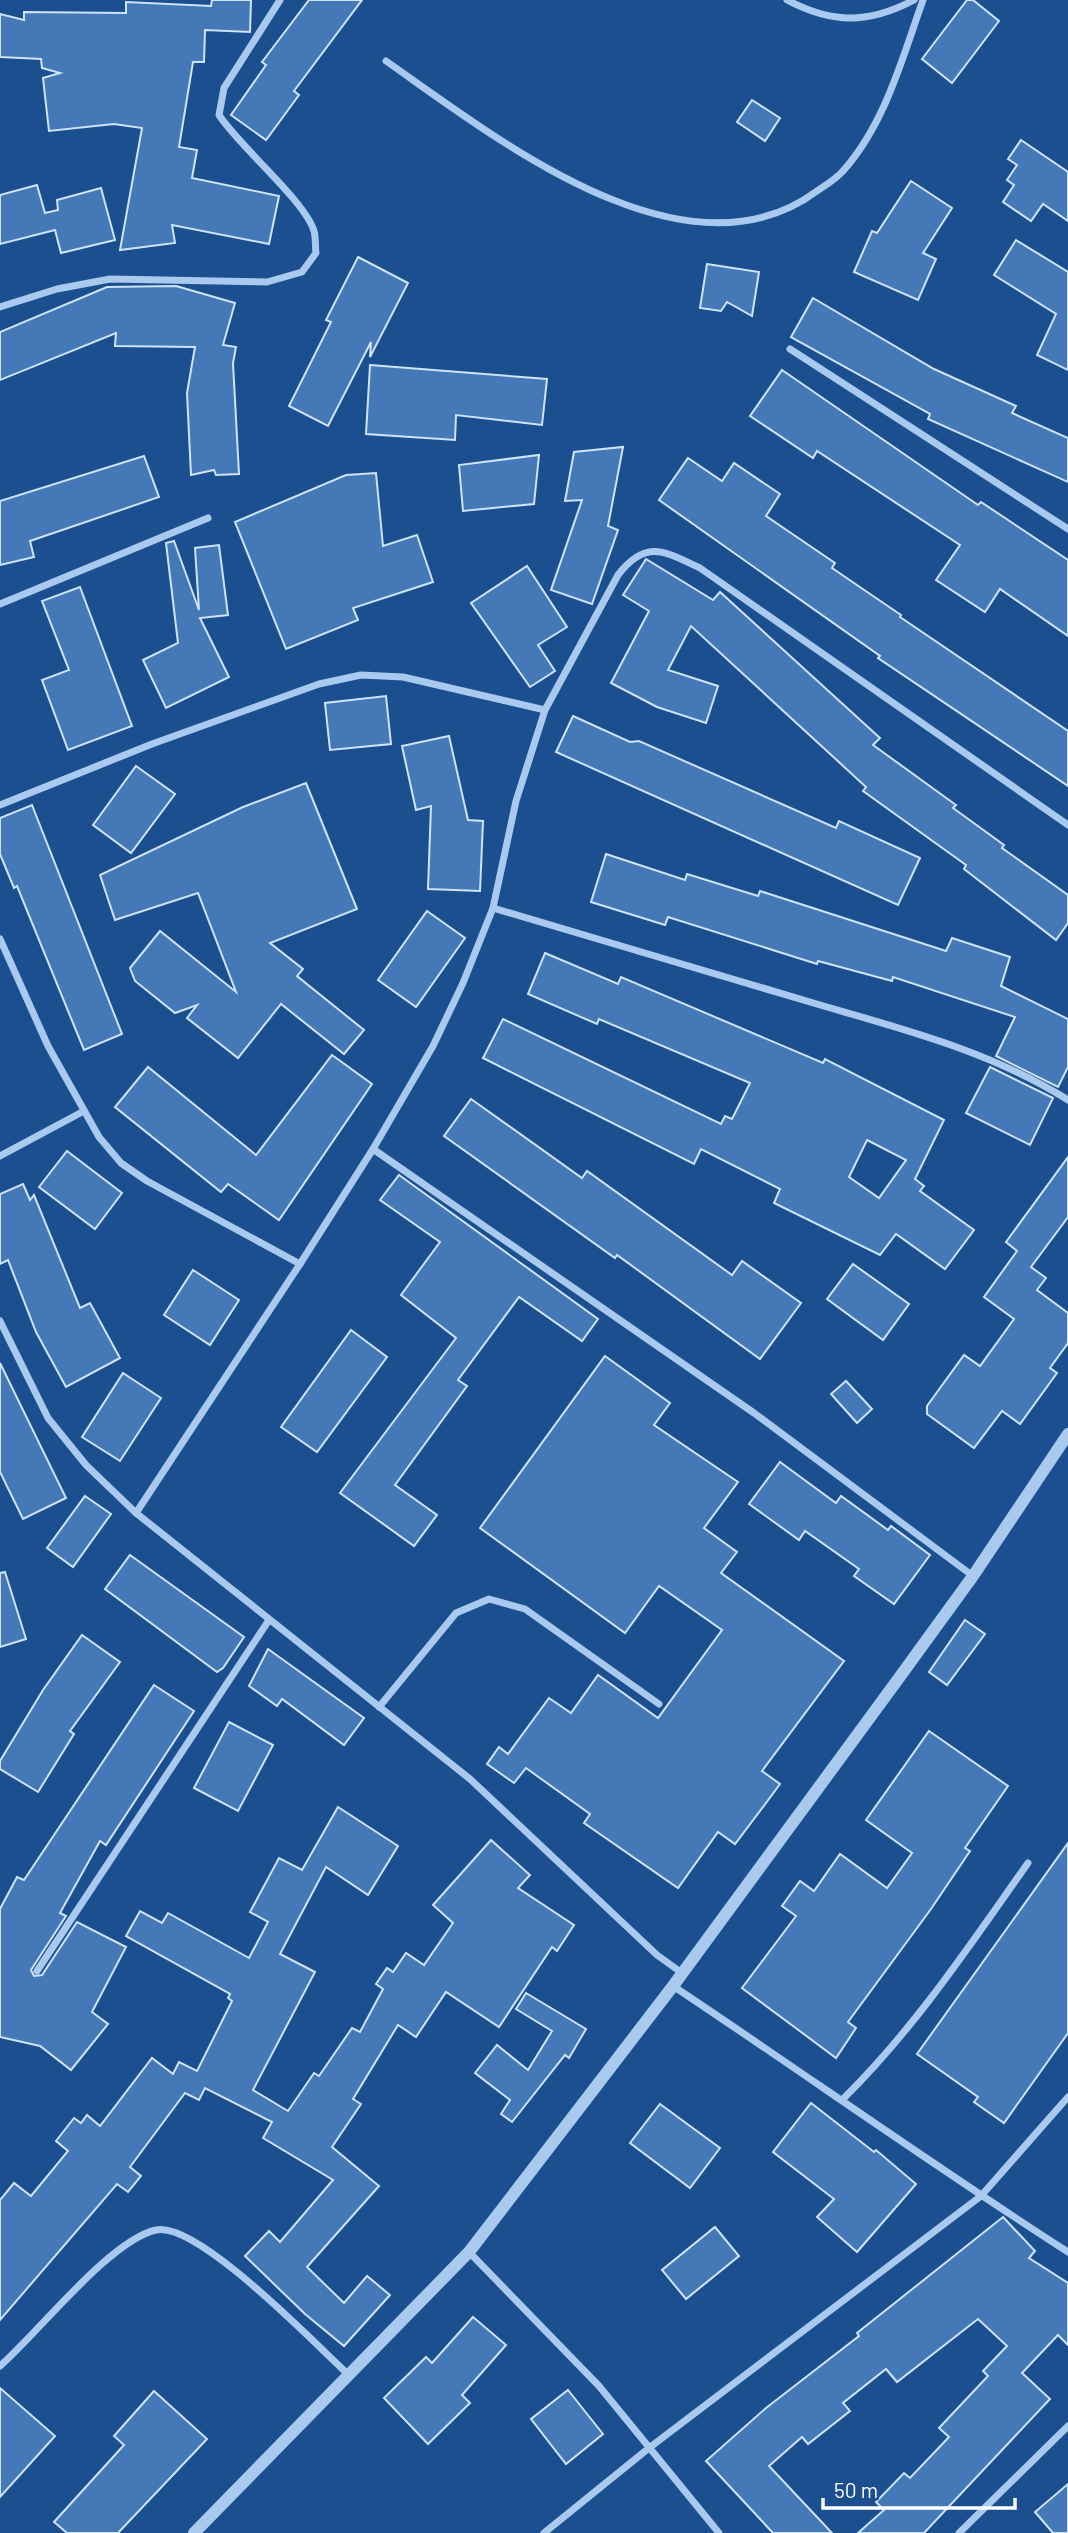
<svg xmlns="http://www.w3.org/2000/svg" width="1068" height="2533" viewBox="0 0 1068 2533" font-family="Barlow,sans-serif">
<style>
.building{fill:#4478b7;stroke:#cfe3fa;stroke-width:2;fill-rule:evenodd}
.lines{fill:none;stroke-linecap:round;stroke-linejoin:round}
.minor{stroke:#a9c9ee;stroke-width:7}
.tertiary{stroke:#a9c9ee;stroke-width:12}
</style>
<rect width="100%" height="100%" fill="#1b4f8f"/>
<g class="building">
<polygon points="212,0 251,0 250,32 205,30 204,62 193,62 179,147 197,150 192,178 279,196 269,244 172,225 175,243 120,250 142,128 114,124 49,131 43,78 60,73 42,68 41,59 0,57 0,14 24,20 24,12 126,13 126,2 211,6"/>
<polygon points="309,0 362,0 294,91 299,95 266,140 231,115 266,65 262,62"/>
<polygon points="967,0 973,0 999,21 952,83 922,59"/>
<polygon points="752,100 780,118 765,141 737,122"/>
<polygon points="1021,140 1068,172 1068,221 1043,204 1031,221 1003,202 1014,185 1007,180 1017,165 1008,159"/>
<polygon points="911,181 952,208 923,253 936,259 918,300 854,272 872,231 877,233"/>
<polygon points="37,185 45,213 58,210 57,200 101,188 115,240 61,253 55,230 0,244 0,195"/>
<polygon points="1016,240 1068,272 1068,370 1037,355 1056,314 994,275"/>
<polygon points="358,257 408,283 370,357 371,342 328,426 289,406 331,322 326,320"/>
<polygon points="707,264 759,272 752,316 727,302 721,311 700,308"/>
<polygon points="176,286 235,303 223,345 236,347 233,363 239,474 216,475 214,470 191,475 187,393 195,347 115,346 116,333 0,380 0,332 107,287"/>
<polygon points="813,298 934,369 1016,406 1012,413 1068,438 1068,482 928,419 930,414 791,337"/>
<polygon points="370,365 547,379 542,425 456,415 455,440 366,434"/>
<polygon points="782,370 978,505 981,502 1068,560 1068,636 1000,589 985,612 936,580 960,545 817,451 813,458 750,416"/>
<polygon points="623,447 608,526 618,530 592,604 551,590 582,500 565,501 574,452"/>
<polygon points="539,455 534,504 463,511 459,465"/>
<polygon points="144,456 159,497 30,541 34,557 0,565 0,501"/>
<polygon points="688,458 722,481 734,463 780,494 766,516 835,563 832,568 901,615 900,617 1068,731 1068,786 878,658 880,656 659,500"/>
<polygon points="376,473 383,546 417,535 433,582 353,608 358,620 286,649 235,522 346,475"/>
<polygon points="174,541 199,610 195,548 219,545 228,615 200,618 229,677 166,708 143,660 178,643 166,543"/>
<polygon points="646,559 713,600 720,592 880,738 873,745 956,805 953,808 1004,845 1002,848 1068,895 1068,923 1056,940 964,869 966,865 863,791 866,787 691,626 668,670 718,686 706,723 657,707 611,683 649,611 623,595"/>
<polygon points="527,566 567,627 538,645 555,671 530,687 471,603"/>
<polygon points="80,587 132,726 68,750 42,680 69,670 42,601"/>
<polygon points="386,696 391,744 330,750 325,703"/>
<polygon points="573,716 630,742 639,741 836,828 839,821 920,858 898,905 556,752"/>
<polygon points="449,736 468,820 483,821 480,891 428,889 431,806 416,810 402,746"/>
<polygon points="136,766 175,794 131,853 93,825"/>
<polygon points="306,783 357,909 270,943 303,969 297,976 364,1030 344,1054 281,1004 238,1058 187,1018 197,1005 175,1013 135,981 130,968 160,931 236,992 198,893 115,920 100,875 243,807"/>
<polygon points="32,805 122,1034 84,1050 17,886 14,888 0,854 0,818"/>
<polygon points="606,854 685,880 687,874 758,896 760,891 946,951 952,938 1010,957 1001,986 1068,1019 1068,1067 1058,1087 996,1056 1015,1017 893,977 892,981 818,961 817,964 668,917 665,925 591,902"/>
<polygon points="427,911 465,938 416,1007 378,980"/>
<path d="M545,953L618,984L621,977L823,1063L825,1059L944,1120L915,1179L924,1186L920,1191L974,1230L945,1269L896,1234L880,1255L774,1203L780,1189L701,1149L694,1164L483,1058L503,1019L721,1124L725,1116L732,1119L750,1083L599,1019L597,1024L528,994ZM867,1140L906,1160L879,1198L849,1177Z"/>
<polygon points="332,1055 372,1084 279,1220 228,1184 221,1192 115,1107 148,1067 256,1155"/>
<polygon points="990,1067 1053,1098 1030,1145 966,1113"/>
<polygon points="471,1099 582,1178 587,1171 732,1275 742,1261 801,1303 760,1359 617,1255 615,1258 444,1136"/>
<polygon points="67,1151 122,1193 95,1229 39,1187"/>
<polygon points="1068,1157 1068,1217 1031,1267 1046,1278 1037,1290 1068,1313 1068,1343 1050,1368 1057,1373 1020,1424 1002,1411 974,1448 927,1414 927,1406 964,1355 980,1366 1014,1319 984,1297 1017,1251 1006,1242"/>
<polygon points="399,1175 598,1319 582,1341 519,1297 458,1380 467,1386 395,1485 437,1515 414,1546 340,1493 456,1338 401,1295 440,1242 380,1200"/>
<polygon points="23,1184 30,1200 34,1195 80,1308 90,1303 120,1358 66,1387 36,1332 8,1260 0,1264 0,1194"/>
<polygon points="853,1264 909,1304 883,1340 827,1299"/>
<polygon points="193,1270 239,1300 210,1345 164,1315"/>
<polygon points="351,1330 387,1357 317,1452 281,1427"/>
<polygon points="605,1356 670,1403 654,1425 738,1482 704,1528 737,1552 721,1573 844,1661 762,1771 780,1784 766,1803 735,1844 718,1832 678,1888 584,1823 590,1814 526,1768 514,1783 487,1764 499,1747 508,1754 549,1698 571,1713 598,1675 658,1718 722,1630 659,1586 625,1633 480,1528"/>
<polygon points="0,1363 66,1498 23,1519 0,1472"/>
<polygon points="123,1373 161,1398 120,1461 82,1437"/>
<polygon points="846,1381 872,1409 857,1423 831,1394"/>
<polygon points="780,1462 836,1503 841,1496 888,1530 891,1526 930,1555 894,1604 854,1576 859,1569 805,1531 799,1540 749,1504"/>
<polygon points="85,1496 111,1514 73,1567 47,1548"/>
<polygon points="130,1555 244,1637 223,1668 217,1672 105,1589"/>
<polygon points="5,1572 26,1639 0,1647 0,1573"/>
<polygon points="965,1620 985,1634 947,1685 929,1672"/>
<polygon points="82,1635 120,1662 70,1731 74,1734 38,1792 0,1769 0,1761 43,1690"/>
<polygon points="268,1649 364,1718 344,1745 282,1699 277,1706 249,1686"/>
<polygon points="154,1685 194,1711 106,1845 100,1841 60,1913 66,1916 31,1970 34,1976 42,1975 77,1922 126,1947 92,2012 108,2024 71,2070 40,2046 0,2037 0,1909 17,1877 24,1880"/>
<polygon points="229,1722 273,1745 238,1811 194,1788"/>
<polygon points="929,1731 1008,1786 965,1848 970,1851 931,1909 848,2022 856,2028 836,2058 742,1988 796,1916 782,1906 800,1881 814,1891 840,1854 887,1888 912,1853 866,1820"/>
<polygon points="338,1807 398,1846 368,1895 326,1867 280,1954 315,1972 253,2090 288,2111 314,2073 319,2076 352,2028 360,2032 383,1989 376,1984 387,1968 393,1972 406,1953 424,1965 453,1923 433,1905 491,1840 530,1875 518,1888 574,1925 557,1951 552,1947 499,2027 446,1992 416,2037 398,2025 353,2099 361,2104 332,2147 379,2186 307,2267 344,2303 367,2276 390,2295 344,2346 305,2314 245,2256 269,2231 280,2242 333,2180 263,2138 272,2122 205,2088 199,2100 185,2093 130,2167 141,2176 128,2192 117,2184 0,2320 0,2200 14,2183 31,2196 68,2151 56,2141 74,2118 81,2123 87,2115 100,2126 152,2058 173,2074 179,2062 197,2071 232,2001 228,1998 230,1994 126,1936 140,1911 162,1923 168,1913 249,1958 268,1922 250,1912 279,1858 302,1870"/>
<polygon points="1068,1843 1068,2033 1004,2123 974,2102 978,2097 917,2054"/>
<polygon points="526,1993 586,2029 569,2058 565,2055 512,2122 501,2114 510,2100 475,2073 497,2045 528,2070 552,2031 516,2009"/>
<polygon points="811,2103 874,2152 876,2150 916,2184 857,2252 817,2217 834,2199 773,2152"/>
<polygon points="660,2104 720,2148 690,2188 630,2143"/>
<polygon points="1003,2217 1035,2251 1029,2258 1068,2283 1068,2345 1058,2335 1022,2373 1050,2399 924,2533 858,2533 884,2510 876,2502 904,2473 910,2478 949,2437 939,2428 988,2376 983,2371 1007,2346 978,2319 897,2382 886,2369 843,2403 850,2411 808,2444 802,2437 769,2466 832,2533 773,2533 706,2461 766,2408 859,2336 857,2333"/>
<polygon points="715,2227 739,2256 686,2299 662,2270"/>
<polygon points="473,2317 506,2345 462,2395 470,2403 428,2444 384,2398 426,2357 432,2363"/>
<polygon points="0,2388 55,2436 0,2497"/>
<polygon points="568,2390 603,2434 566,2464 531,2419"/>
<polygon points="154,2391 207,2439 118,2533 67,2533 54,2522 124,2445 114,2436"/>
<polygon points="1068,2484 1068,2533 1053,2533 1035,2512"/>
</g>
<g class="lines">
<g class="minor">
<path d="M787,0C832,24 869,24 914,0"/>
<path d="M386,61C495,137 685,289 817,191C826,185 836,179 843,171C885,124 902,59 923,0"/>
<path d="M0,307L57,289L110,279L267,282L302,272L316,253C315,247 316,238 314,231C305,201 240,147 219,115L224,88L280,0"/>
<polyline points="790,349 1068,529"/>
<polyline points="0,604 208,518"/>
<polyline points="0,805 152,744 319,684 361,675 403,677 545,710"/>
<path d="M493,908C599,939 704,971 810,1002C898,1028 989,1050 1068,1100"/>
<polyline points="0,939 48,1046 99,1137 121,1163 147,1181 300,1264"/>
<polyline points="373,1149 754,1413 973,1576"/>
<polyline points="0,1156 84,1111"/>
<polyline points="0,1321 48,1418 86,1465 136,1513 470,1779 657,1955 682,1973"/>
<path d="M136,1513L300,1264L373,1149L433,1046L463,983L493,908L516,801L545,710L618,575C646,539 664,551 700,568L1068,825"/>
<polyline points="379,1707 456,1613 489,1599 525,1609 659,1704"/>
<polyline points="37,1971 269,1620"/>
<path d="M673,1986C805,2074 934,2166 1068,2252"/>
<path d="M843,2099C915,2028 970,1945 1028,1863"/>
<polyline points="469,2252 599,2386 719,2533"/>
<path d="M0,2366C38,2333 110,2240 156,2230C198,2221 317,2346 350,2376"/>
<polyline points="544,2533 649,2448 981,2196 1068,2097"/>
<polyline points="959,2533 1068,2426"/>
</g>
<polyline class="tertiary" points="194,2533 469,2252 673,1986 896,1682 973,1576 1068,1434"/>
</g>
<path d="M823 2498v10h192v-10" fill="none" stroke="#ffffff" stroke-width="3.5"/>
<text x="834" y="2498" font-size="21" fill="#ffffff" stroke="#1b4f8f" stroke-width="5" paint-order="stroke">50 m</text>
</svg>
